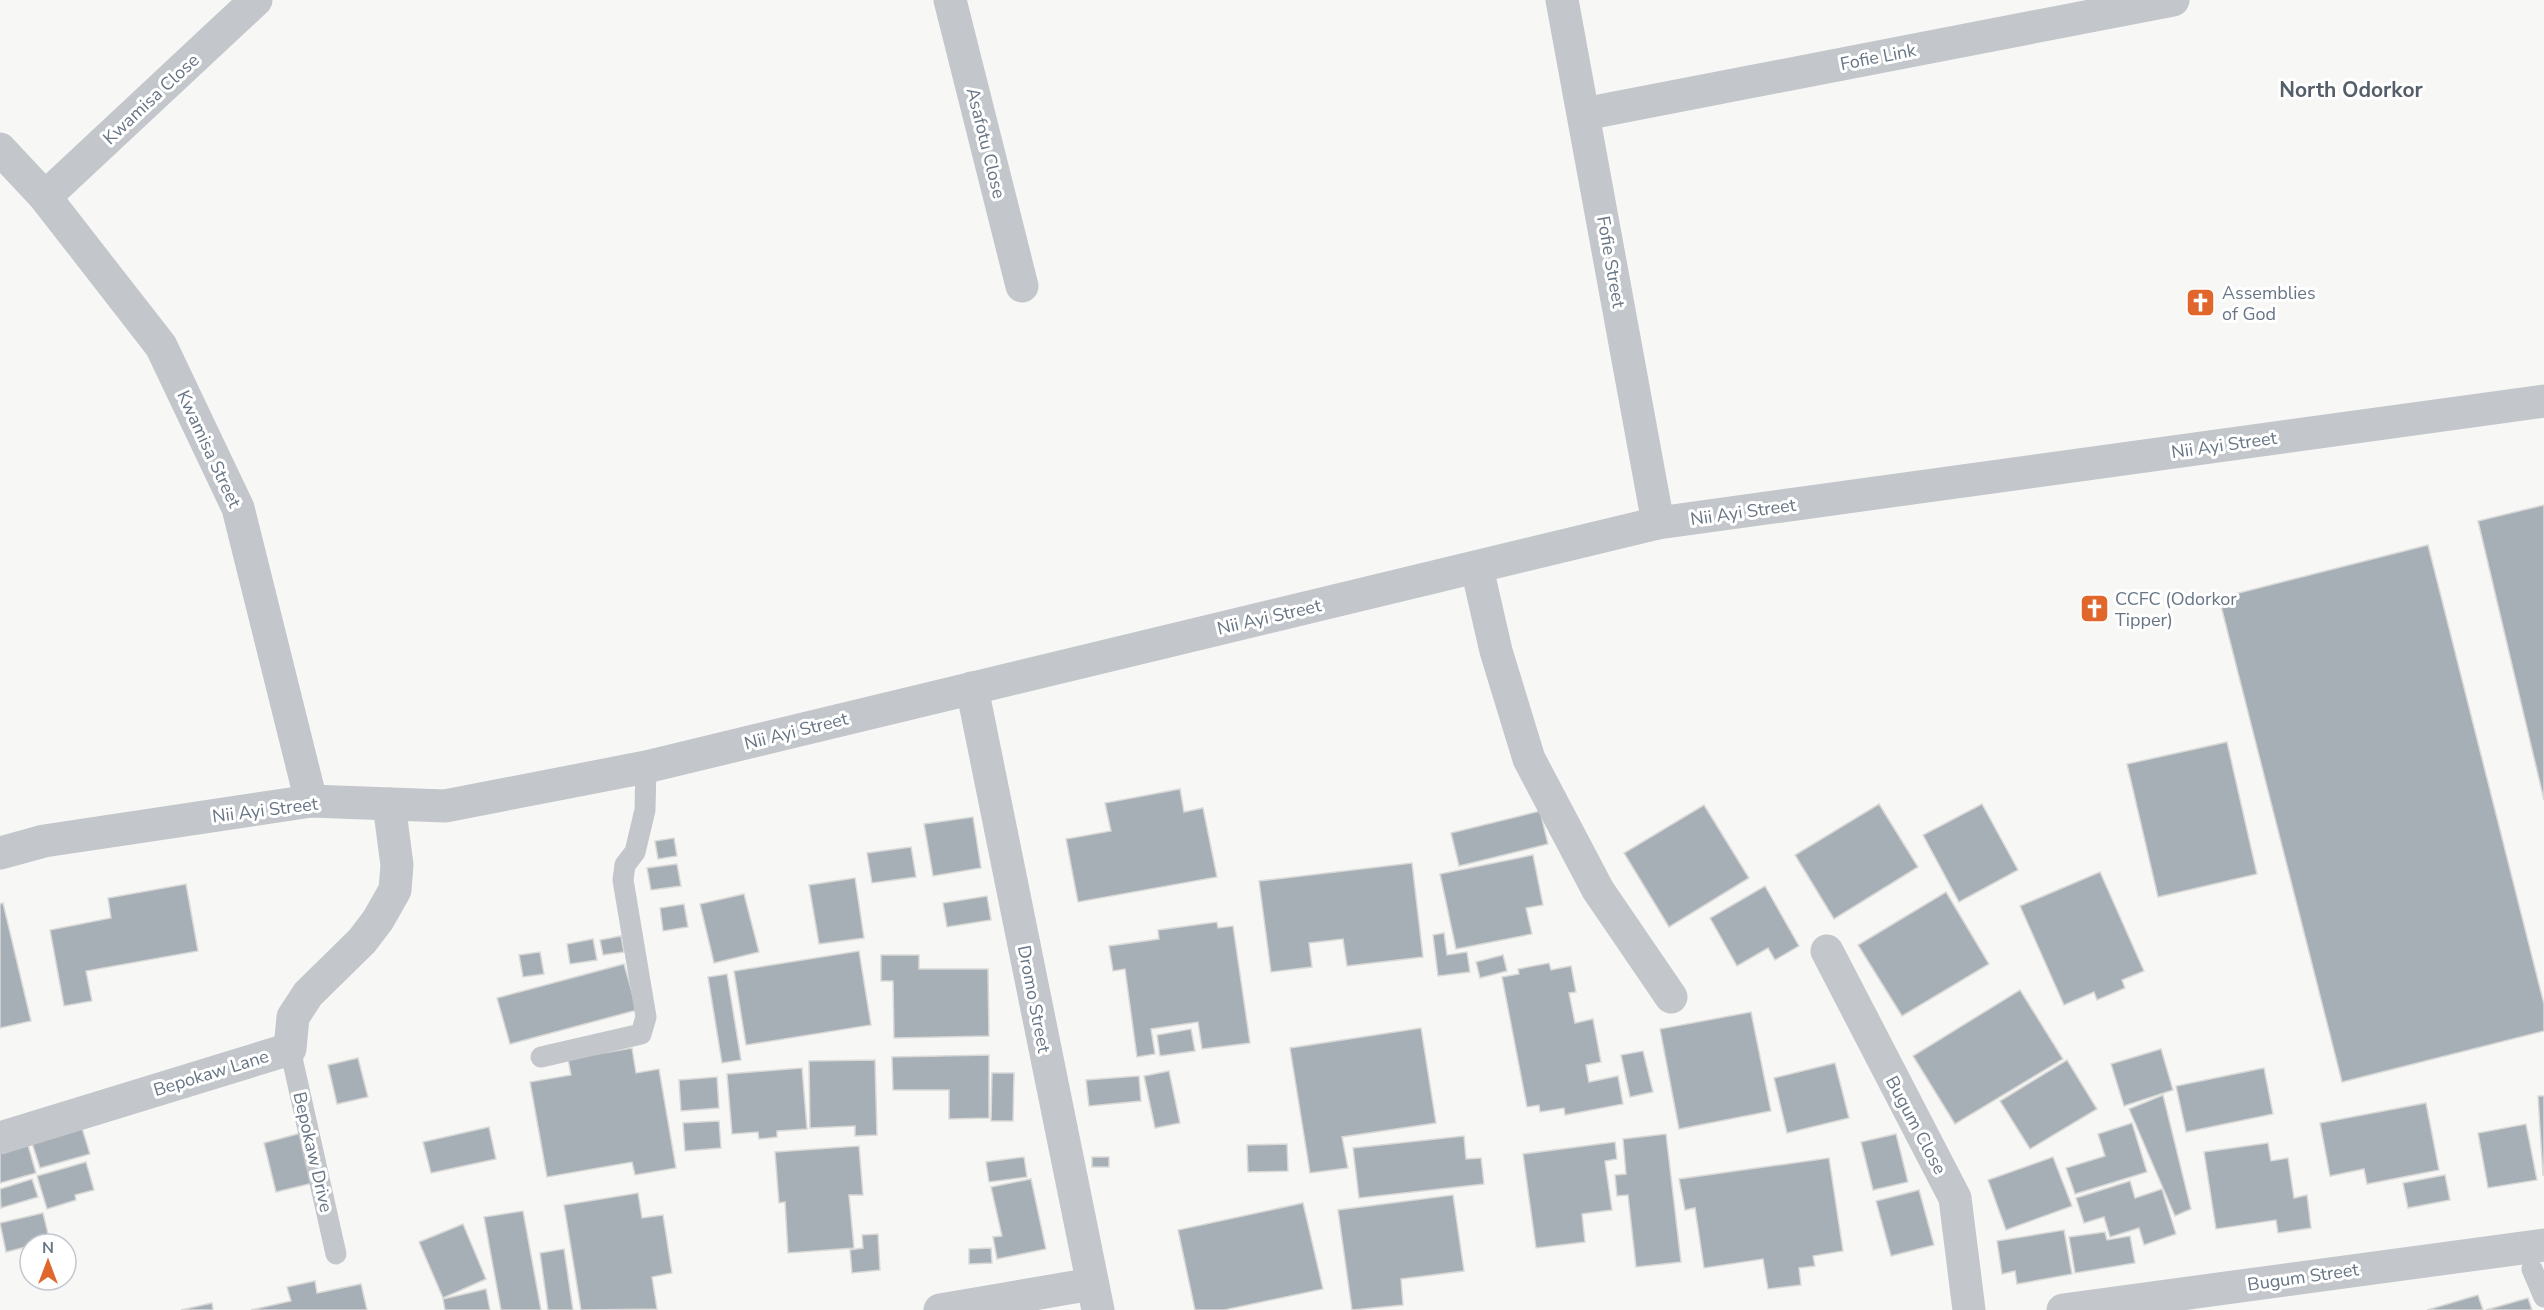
<svg xmlns="http://www.w3.org/2000/svg" width="2544" height="1310" viewBox="0 0 2544 1310" font-family="'Nunito Sans',sans-serif">
<style>
.building{fill:#a7afb6;stroke:#d9d9d7;stroke-width:1.5}
.lines{fill:none;stroke-linecap:round;stroke-linejoin:round}
.lane{stroke:#c3c6ca;stroke-width:21}
.street{stroke:#c3c6ca;stroke-width:33}
.labels{text-anchor:middle;dominant-baseline:central;stroke-width:6;stroke-linejoin:round;paint-order:stroke}
.street-label{font-size:18px;fill:#677585;stroke:#fff}
.poi-label{font-size:18px;fill:#677585;stroke:#fff;text-anchor:start}
.quarter-label{font-size:21px;font-weight:bold;fill:#555f6a;stroke:#fff}
</style>
<rect width="100%" height="100%" fill="#f7f7f5"/>
<g class="building">
<polygon points="2544,505 2544,800 2478,521"/>
<polygon points="2428,545 2544,1004 2544,1031 2342,1082 2219,598"/>
<polygon points="2227,742 2257,874 2158,897 2127,764"/>
<polygon points="1180,789 1184,812 1203,808 1217,877 1078,902 1066,839 1111,831 1105,803"/>
<polygon points="1879,804 1918,867 1834,919 1795,855"/>
<polygon points="1982,804 2018,870 1959,902 1923,835"/>
<polygon points="1704,805 1749,878 1669,927 1624,853"/>
<polygon points="1540,811 1548,844 1459,866 1451,833"/>
<polygon points="973,817 981,868 933,876 924,824"/>
<polygon points="674,838 677,856 658,859 655,841"/>
<polygon points="911,847 916,877 872,883 867,853"/>
<polygon points="1533,855 1543,905 1526,908 1532,934 1456,949 1440,874"/>
<polygon points="1412,863 1423,957 1347,966 1343,939 1309,943 1312,967 1271,972 1259,881"/>
<polygon points="677,864 681,886 651,890 647,868"/>
<polygon points="2100,872 2144,971 2122,980 2125,988 2097,1000 2094,992 2064,1005 2020,906"/>
<polygon points="855,878 864,938 819,944 809,885"/>
<polygon points="186,884 198,951 86,971 92,1001 64,1006 50,930 111,918 108,898"/>
<polygon points="1765,886 1799,946 1775,960 1768,948 1737,966 1710,918"/>
<polygon points="1946,892 1989,964 1902,1016 1858,945"/>
<polygon points="744,894 759,952 714,963 700,904"/>
<polygon points="987,896 991,920 947,927 943,903"/>
<polygon points="3,903 31,1021 0,1028 0,904"/>
<polygon points="684,904 688,927 663,931 660,908"/>
<polygon points="1217,922 1218,928 1233,926 1250,1043 1202,1049 1198,1022 1151,1029 1155,1054 1137,1057 1125,969 1113,971 1109,946 1159,939 1158,930"/>
<polygon points="1444,933 1447,955 1467,952 1470,972 1438,976 1433,935"/>
<polygon points="621,936 624,952 603,955 600,940"/>
<polygon points="593,939 597,960 570,964 567,944"/>
<polygon points="859,951 871,1025 746,1045 734,971"/>
<polygon points="540,952 544,974 523,977 519,955"/>
<polygon points="881,955 919,955 919,969 988,969 989,1036 894,1038 893,981 881,981"/>
<polygon points="1503,955 1507,971 1480,978 1476,962"/>
<polygon points="1549,963 1551,970 1571,966 1576,992 1569,993 1575,1023 1593,1019 1601,1062 1586,1065 1589,1082 1618,1076 1623,1104 1565,1115 1564,1108 1540,1112 1539,1105 1527,1107 1502,977 1519,974 1518,969"/>
<polygon points="624,964 637,1010 510,1044 497,998"/>
<polygon points="727,974 741,1060 722,1063 708,977"/>
<polygon points="2020,990 2063,1059 1955,1124 1913,1056"/>
<polygon points="1751,1012 1771,1111 1679,1129 1660,1029"/>
<polygon points="1421,1028 1436,1123 1342,1137 1348,1168 1310,1173 1290,1048"/>
<polygon points="1191,1029 1195,1051 1160,1056 1157,1035"/>
<polygon points="632,1048 636,1073 659,1069 676,1168 635,1175 632,1162 547,1177 530,1082 571,1075 568,1059"/>
<polygon points="2161,1049 2173,1090 2124,1106 2111,1064"/>
<polygon points="1643,1051 1653,1092 1630,1097 1621,1055"/>
<polygon points="989,1055 989,1118 949,1119 949,1090 893,1090 892,1057"/>
<polygon points="358,1058 368,1097 337,1104 328,1065"/>
<polygon points="875,1060 877,1135 855,1136 855,1126 810,1128 809,1061"/>
<polygon points="2067,1060 2097,1109 2030,1149 2000,1101"/>
<polygon points="1835,1063 1849,1118 1787,1133 1774,1078"/>
<polygon points="802,1068 807,1129 777,1131 777,1137 759,1139 758,1132 732,1134 727,1074"/>
<polygon points="2264,1068 2273,1114 2186,1132 2176,1086"/>
<polygon points="1169,1071 1180,1123 1155,1128 1144,1076"/>
<polygon points="992,1073 1014,1073 1013,1121 991,1121"/>
<polygon points="1139,1076 1141,1101 1089,1106 1086,1080"/>
<polygon points="717,1077 719,1108 681,1111 679,1080"/>
<polygon points="2163,1095 2191,1209 2175,1216 2129,1109"/>
<polygon points="2538,1096 2544,1096 2544,1175 2543,1175"/>
<polygon points="2426,1103 2439,1170 2367,1184 2364,1169 2330,1176 2320,1123"/>
<polygon points="719,1121 721,1148 685,1151 683,1123"/>
<polygon points="2132,1123 2147,1172 2075,1194 2066,1168 2105,1156 2098,1134"/>
<polygon points="2526,1124 2537,1180 2488,1188 2478,1133"/>
<polygon points="81,1125 90,1154 40,1168 31,1140"/>
<polygon points="489,1127 496,1159 431,1173 423,1142"/>
<polygon points="301,1133 313,1183 276,1192 264,1143"/>
<polygon points="1666,1134 1681,1262 1636,1267 1628,1195 1617,1196 1615,1175 1626,1174 1623,1139"/>
<polygon points="1896,1134 1908,1182 1873,1190 1861,1142"/>
<polygon points="1464,1136 1466,1159 1481,1158 1484,1184 1359,1198 1353,1148"/>
<polygon points="1615,1142 1617,1159 1605,1161 1612,1210 1582,1214 1585,1242 1536,1248 1523,1154"/>
<polygon points="2268,1143 2271,1161 2288,1158 2294,1198 2307,1195 2311,1228 2278,1233 2276,1220 2216,1229 2204,1152"/>
<polygon points="1287,1144 1288,1171 1248,1172 1247,1145"/>
<polygon points="28,1145 36,1173 0,1183 0,1153"/>
<polygon points="859,1146 863,1195 849,1195 854,1248 788,1253 785,1202 779,1203 775,1152"/>
<polygon points="1024,1157 1027,1177 989,1182 986,1162"/>
<rect x="1092" y="1157" width="17" height="10"/>
<polygon points="2053,1157 2072,1206 2006,1230 1988,1180"/>
<polygon points="1829,1158 1843,1251 1813,1256 1815,1266 1799,1268 1801,1285 1768,1289 1763,1259 1704,1268 1695,1208 1685,1210 1679,1179"/>
<polygon points="86,1162 94,1190 75,1195 76,1200 47,1209 37,1176"/>
<polygon points="2445,1175 2450,1200 2408,1208 2403,1183"/>
<polygon points="32,1179 38,1197 1,1208 0,1189"/>
<polygon points="1031,1179 1046,1249 997,1259 993,1237 1002,1236 991,1187"/>
<polygon points="2130,1181 2135,1198 2162,1189 2176,1234 2144,1245 2139,1228 2110,1237 2104,1217 2084,1223 2076,1198"/>
<polygon points="1919,1190 1934,1245 1891,1256 1876,1201"/>
<polygon points="638,1193 642,1218 663,1215 672,1273 652,1277 657,1309 581,1310 564,1205"/>
<polygon points="1453,1195 1464,1271 1401,1279 1403,1305 1352,1310 1338,1210"/>
<polygon points="1303,1203 1323,1289 1224,1310 1195,1310 1178,1230"/>
<polygon points="523,1211 541,1310 501,1310 484,1217"/>
<polygon points="43,1213 50,1242 30,1244 30,1246 6,1252 0,1223"/>
<polygon points="463,1224 486,1279 443,1298 419,1242"/>
<polygon points="2064,1230 2072,1274 2017,1284 2015,1271 2002,1274 1997,1241"/>
<polygon points="2105,1232 2107,1240 2130,1236 2135,1263 2075,1273 2069,1237"/>
<polygon points="878,1234 880,1270 852,1273 850,1250 863,1248 862,1235"/>
<polygon points="991,1248 992,1263 969,1264 969,1249"/>
<polygon points="564,1249 573,1310 548,1310 540,1253"/>
<polygon points="315,1281 317,1293 361,1284 367,1310 251,1310 291,1301 287,1287"/>
<polygon points="486,1289 490,1310 445,1310 443,1299"/>
<polygon points="2478,1295 2483,1310 2427,1310"/>
<polygon points="2528,1298 2532,1310 2486,1310"/>
<polygon points="212,1303 213,1310 181,1310"/>
</g>
<g class="lines">
<g class="lane">
<polyline points="290,1049 336,1254"/>
<polyline points="541,1057 641,1034 646,1017 623,880 625,865 635,852 645,810 646,767"/>
<polyline points="2532,1269 2544,1297"/>
</g>
<g class="street">
<polyline points="950,0 1022,286"/>
<polyline points="1562,0 1658,523"/>
<polyline points="1584,114 2173,0"/>
<polyline points="0,149 45,197 161,346 238,508 311,801"/>
<polyline points="45,197 256,0"/>
<polyline points="1477,568 1496,651 1529,759 1598,890 1671,997"/>
<polyline points="972,688 1098,1310"/>
<polyline points="0,853 44,841 311,801 445,806 646,767 1658,523 2544,401"/>
<polyline points="1827,951 1955,1198 1969,1310"/>
<polyline points="0,1138 290,1049 293,1017 308,994 362,941 378,920 395,890 397,865 389,804"/>
<polyline points="940,1310 1092,1284"/>
<polyline points="2063,1310 2544,1245"/>
</g>
</g>
<defs>
<symbol id="church-square" viewBox="-11 -11 22 22"><rect x="-9" y="-9" width="18" height="18" rx="4" fill="#e0662c" stroke="#fff"/><path d="M-1.2-6h2.4v3.5h3.3v2.4h-3.3V6h-2.4V-.1h-3.3v-2.4h3.3Z" fill="#fff"/></symbol>
</defs>
<g fill-rule="evenodd">
<use href="#church-square" x="2184" y="286" width="33" height="33"/>
<use href="#church-square" x="2078" y="592" width="33" height="33"/>
</g>
<g class="labels">
<g class="street-label">
<text transform="translate(1878 57) rotate(-11)">Fofie Link</text>
<text transform="translate(151 99) rotate(-43)">Kwamisa Close</text>
<text transform="translate(986 143) rotate(76)">Asafotu Close</text>
<text transform="translate(1611 262) rotate(80)">Fofie Street</text>
<text transform="translate(2224 445) rotate(-8)">Nii Ayi Street</text>
<text transform="translate(209 449) rotate(65)">Kwamisa Street</text>
<text transform="translate(1743 512) rotate(-8)">Nii Ayi Street</text>
<text transform="translate(1269 617) rotate(-13)">Nii Ayi Street</text>
<text transform="translate(796 731) rotate(-14)">Nii Ayi Street</text>
<text transform="translate(265 810) rotate(-7)">Nii Ayi Street</text>
<text transform="translate(1034 999) rotate(79)">Dromo Street</text>
<text transform="translate(211 1073) rotate(-17)">Bepokaw Lane</text>
<text transform="translate(1916 1125) rotate(62)">Bugum Close</text>
<text transform="translate(313 1152) rotate(77)">Bepokaw Drive</text>
<text transform="translate(2303 1277) rotate(-8)">Bugum Street</text>
</g>
<g class="poi-label">
<text x="2222" y="293">Assemblies<tspan x="2222" dy="21">of God</tspan></text>
<text x="2115" y="599">CCFC (Odorkor<tspan x="2115" dy="21">Tipper)</tspan></text>
</g>
<g class="quarter-label">
<text x="2351" y="90">North Odorkor</text>
</g>
</g>
<g transform="translate(48 1262)"><circle r="28" fill="#ffffff" stroke="#c2c8ce" stroke-width="1.5"/>
<path d="M0-4.5L10 22L0 15L-10 22Z" fill="#e0662c"/>
<text y="-9" font-size="16" font-weight="bold" text-anchor="middle" fill="#677585">N</text>
</g>
</svg>
